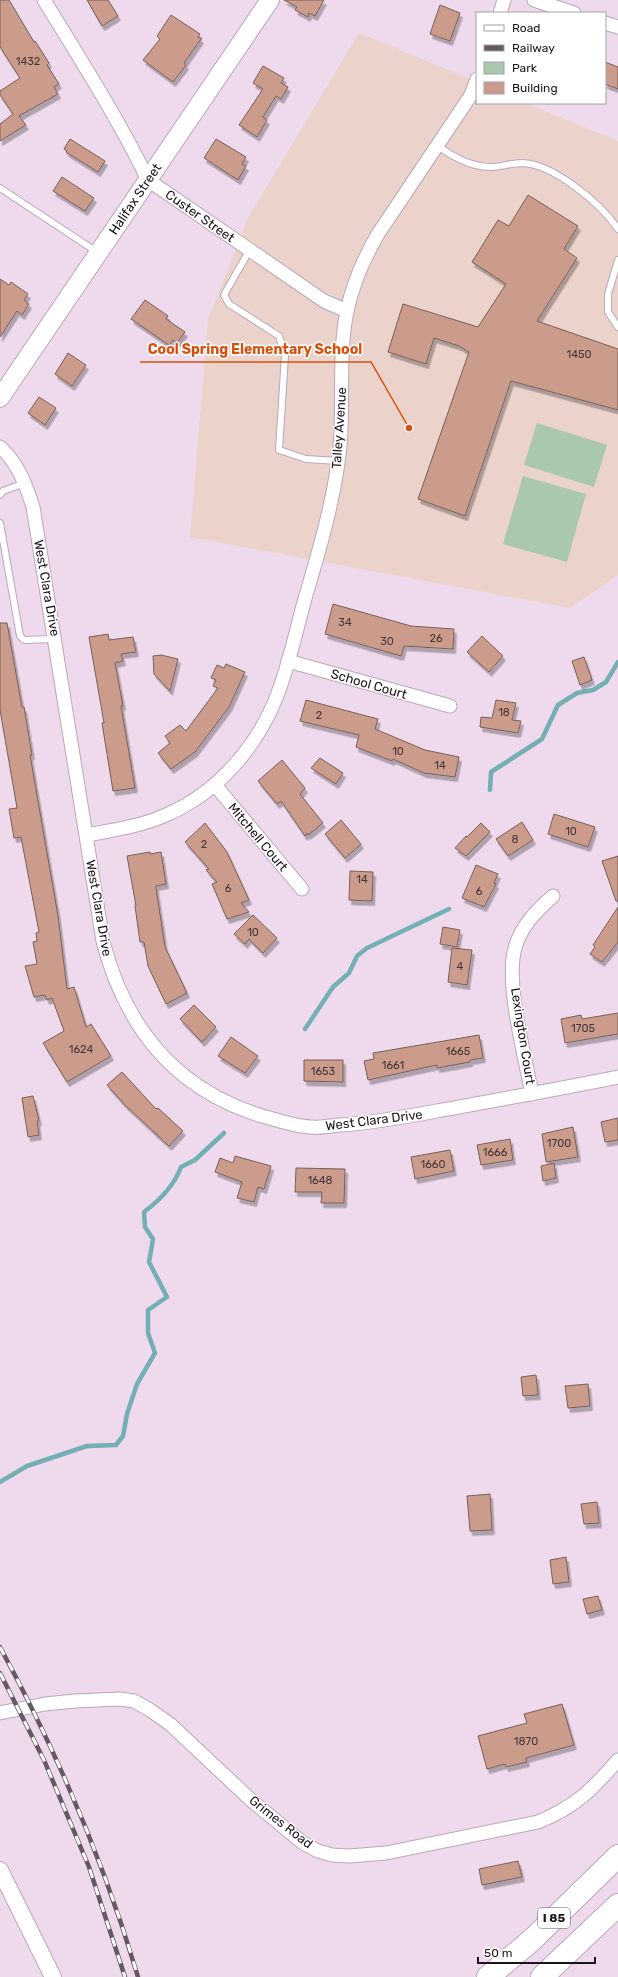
<svg xmlns="http://www.w3.org/2000/svg" width="618" height="1977" viewBox="0 0 618 1977" font-family="Rubik,sans-serif">
<style>
.education{fill:#ebd2ca}
.green{fill:#aac8ae}
.lines{fill:none;stroke-linecap:round;stroke-linejoin:round}
.stream{stroke:#74afb4;stroke-width:4.5}
.building{fill:#cb9b8c;stroke:#776058;filter:url(#shadow)}
.service-casing{stroke:#bba7b9;stroke-width:8}
.minor-casing{stroke:#bba7b9;stroke-width:15}
.tertiary-casing{stroke:#bba7b9;stroke-width:18}
.secondary-casing{stroke:#bba7b9;stroke-width:20}
.motorway-casing{stroke:#bba7b9;stroke-width:24}
.service{stroke:#fff;stroke-width:6}
.minor{stroke:#fff;stroke-width:13}
.tertiary{stroke:#fff;stroke-width:16}
.secondary{stroke:#fff;stroke-width:18}
.motorway{stroke:#fff;stroke-width:22}
.rail-casing{stroke:#645863;stroke-width:4.5}
.rail{stroke:#fff;stroke-width:3;stroke-dasharray:9;stroke-linecap:butt}
.labels{text-anchor:middle;dominant-baseline:central;stroke-width:3;stroke-linejoin:round;paint-order:stroke}
.number-label{font-size:11px;fill:#473636}
.shield{fill:#fff;stroke:#5f5a5f;stroke-width:1}
.shield-label{font-size:12px;font-weight:bold;fill:#1b141a}
.street-label{font-size:13px;fill:#1b141a;stroke:#fff}
.leader{fill:none;stroke:#d4520d;stroke-width:1.5}
.callout-dot{fill:#d4520d;stroke:#fff;stroke-width:1.5}
.callout-label{font-size:14px;text-anchor:middle;font-weight:bold;fill:#d4520d;stroke:#fff;stroke-width:3;stroke-linejoin:round;paint-order:stroke}
</style>
<defs>
<filter id="shadow"><feDropShadow dx="2.5" dy="4.5" stdDeviation="0" flood-color="#0004"/></filter>
</defs>
<rect width="100%" height="100%" fill="#efdaed"/>
<polygon class="education" points="359,33 477,82 477,103 526,103 618,141 618,575 570,608 190,537 208,320 249,216"/>
<g class="green">
<polygon points="537,423 607,445 594,487 524,465"/>
<polygon points="523,476 586,494 567,562 503,544"/>
</g>
<g class="lines">
<g class="stream">
<polyline points="490,790 491,772 542,739 558,705 577,693 593,690 606,682 618,662"/>
<polyline points="305,1029 333,987 349,973 357,956 367,948 449,909"/>
<path d="M0,1482L27,1466L87,1446L116,1445L123,1436L127,1414L137,1384L155,1353L148,1333V1310L167,1297L149,1262L153,1239L145,1227L144,1212C160,1200 174,1186 181,1167L195,1160L224,1133"/>
</g>
</g>
<g class="building">
<polygon points="0,0 9,0 34,42 35,41 49,63 47,65 59,84 54,87 58,94 19,116 26,125 0,141 0,124 13,114 0,95 0,91 20,78 0,47"/>
<polygon points="87,0 108,0 118,16 102,26"/>
<polygon points="284,0 324,0 315,16 309,13 308,17 295,10 297,7"/>
<polygon points="440,5 460,13 450,41 430,34"/>
<polygon points="171,15 200,34 198,37 201,39 184,63 186,65 173,82 143,60 160,39 157,36"/>
<polygon points="605,62 618,67 618,89 605,84"/>
<polygon points="263,66 284,78 281,83 288,87 281,99 276,96 263,117 267,120 257,137 239,125 263,89 253,83"/>
<polygon points="70,139 105,161 98,172 66,152 67,151 64,149"/>
<polygon points="216,139 246,157 242,164 246,166 238,180 204,158"/>
<polygon points="62,177 94,198 85,211 53,191"/>
<polygon points="528,195 578,226 564,249 577,258 537,321 618,349 618,410 511,381 465,516 418,499 469,352 459,346 434,338 426,364 388,352 403,304 478,327 506,284 472,262 498,220 509,226"/>
<polygon points="0,279 9,285 11,282 28,294 24,300 29,304 22,315 17,311 0,337"/>
<polygon points="145,300 168,316 166,319 185,332 177,343 173,340 169,345 131,319"/>
<polygon points="68,353 86,365 72,386 55,374"/>
<polygon points="39,397 56,408 45,425 28,413"/>
<polygon points="333,604 411,626 454,629 453,649 404,646 401,656 325,634"/>
<polygon points="0,623 7,623 22,707 24,707 32,755 30,755 58,916 67,989 74,987 86,1027 91,1024 111,1056 67,1082 43,1043 64,1031 52,998 47,1000 45,995 34,997 25,966 37,964 33,942 37,941 36,933 39,932 21,837 14,838 9,809 17,808 0,710"/>
<polygon points="108,634 109,640 133,637 136,652 121,654 123,661 115,663 123,706 121,706 135,788 113,791 102,723 104,723 89,637"/>
<polygon points="482,636 503,656 489,672 467,652"/>
<polygon points="161,655 178,659 170,691 154,674 153,656"/>
<polygon points="584,657 592,680 580,685 572,661"/>
<polygon points="226,664 245,672 229,707 195,752 171,769 158,753 170,743 165,736 180,725 186,731 218,688 213,686 216,680 211,678 217,665 224,668"/>
<polygon points="306,700 378,719 375,729 425,750 459,757 455,777 424,773 393,759 392,761 356,747 359,735 300,721"/>
<polygon points="496,700 516,703 512,720 521,721 518,733 480,727 481,717 492,718"/>
<polygon points="320,758 343,773 336,784 311,768"/>
<polygon points="282,760 305,788 300,794 323,823 308,835 307,833 305,836 281,801 277,804 258,781"/>
<polygon points="554,814 595,827 588,847 548,834"/>
<polygon points="341,820 361,844 345,858 325,834"/>
<polygon points="522,822 533,840 508,856 496,839"/>
<polygon points="205,823 227,852 249,900 241,903 249,912 227,919 212,884 217,882 206,870 209,869 185,842"/>
<polygon points="481,823 490,832 466,856 455,848 466,836 467,837"/>
<polygon points="150,852 150,854 161,852 166,884 156,886 156,888 165,947 187,993 166,1004 148,966 144,942 140,942 135,906 136,906 127,856"/>
<polygon points="618,856 618,901 616,901 602,861"/>
<polygon points="476,865 498,874 494,883 496,884 484,907 462,898"/>
<polygon points="350,871 373,872 372,901 349,900"/>
<polygon points="618,907 618,942 602,962 590,954 595,947 593,945"/>
<polygon points="253,915 277,938 263,953 249,939 245,944 234,934"/>
<polygon points="443,927 460,930 457,947 440,944"/>
<polygon points="452,948 472,950 467,985 448,982"/>
<polygon points="194,1005 216,1027 202,1042 180,1019"/>
<polygon points="618,1013 618,1034 565,1043 561,1019 581,1015 582,1019"/>
<polygon points="479,1035 483,1058 470,1060 470,1062 437,1068 437,1065 368,1080 364,1061 374,1059 373,1053"/>
<polygon points="231,1037 258,1056 245,1073 218,1056"/>
<polygon points="304,1060 343,1060 343,1082 304,1081"/>
<polygon points="122,1072 156,1109 158,1108 183,1131 169,1146 125,1105 107,1085"/>
<polygon points="33,1096 39,1121 37,1121 39,1135 28,1137 22,1098"/>
<polygon points="618,1118 618,1140 605,1142 601,1122"/>
<polygon points="573,1127 578,1157 546,1162 542,1134"/>
<polygon points="510,1139 513,1160 481,1165 477,1145"/>
<polygon points="450,1150 454,1171 415,1179 411,1157"/>
<polygon points="235,1156 271,1166 264,1189 258,1187 254,1202 237,1198 242,1182 215,1172 220,1158 233,1163"/>
<polygon points="554,1163 556,1178 543,1181 541,1166"/>
<polygon points="296,1168 345,1169 344,1203 321,1203 322,1192 295,1192"/>
<polygon points="536,1375 538,1395 523,1396 521,1377"/>
<polygon points="588,1384 590,1406 568,1408 565,1386"/>
<polygon points="490,1494 492,1530 470,1531 467,1496"/>
<polygon points="597,1502 599,1523 584,1524 581,1504"/>
<polygon points="566,1557 569,1582 553,1584 550,1560"/>
<polygon points="598,1596 602,1610 587,1614 583,1599"/>
<polygon points="562,1704 574,1745 526,1758 527,1762 506,1767 505,1764 487,1769 478,1736 527,1723 524,1714"/>
<polygon points="518,1861 522,1877 482,1885 479,1869"/>
</g>
<g class="lines">
<defs>
<g id="service">
<path d="M438,146C453,157 472,167 491,167C501,167 511,163 522,163C554,164 601,204 618,229"/>
<polyline points="0,188 97,252"/>
<polyline points="249,251 224,295 229,304 279,336 285,355 279,450 306,459 338,461"/>
<polyline points="618,260 608,294 608,312 618,327"/>
<polyline points="0,495 3,491 25,483"/>
<polyline points="0,523 20,636 24,640 55,639"/>
</g>
<g id="minor">
<path d="M44,0C80,59 118,118 148,180L324,301L347,311"/>
<polyline points="534,0 574,13"/>
<polyline points="500,13 504,0"/>
<polyline points="605,23 618,27"/>
<path d="M0,447C18,463 26,485 33,507L103,941C125,1027 174,1089 262,1116C278,1120 296,1127 312,1127C321,1128 331,1126 340,1125C373,1123 405,1117 437,1111C497,1100 558,1089 618,1077"/>
<polyline points="288,661 450,706"/>
<polyline points="215,785 302,889"/>
<path d="M87,835C114,830 143,826 168,814C219,792 259,744 278,693C289,664 296,632 304,602C319,551 335,498 340,446C344,401 338,355 347,311C353,283 364,258 378,234L471,95L477,79"/>
<path d="M532,1094C525,1057 505,982 515,948C521,926 537,910 553,896"/>
<path d="M0,1713L45,1704L75,1701L120,1699L134,1701L150,1710L170,1724L252,1801L303,1843L318,1851L332,1855L349,1856L386,1853L538,1822C575,1807 592,1790 618,1760"/>
</g>
<polyline id="tertiary" points="0,1870 53,1977"/>
<polyline id="secondary" points="0,398 270,0"/>
<g id="motorway">
<polyline points="488,1977 533,1939 618,1856"/>
<polyline points="542,1977 618,1905"/>
</g>
</defs>
<use href="#service" class="service-casing"/>
<use href="#minor" class="minor-casing"/>
<use href="#tertiary" class="tertiary-casing"/>
<use href="#secondary" class="secondary-casing"/>
<use href="#motorway" class="motorway-casing"/>
<use href="#service" class="service"/>
<use href="#minor" class="minor"/>
<use href="#tertiary" class="tertiary"/>
<use href="#secondary" class="secondary"/>
<use href="#motorway" class="motorway"/>
<defs>
<g id="rail">
<path d="M0,1647C57,1752 104,1862 138,1977"/>
<polyline points="0,1673 44,1760 89,1867 125,1977"/>
</g>
</defs>
<use href="#rail" class="rail-casing"/>
<use href="#rail" class="rail"/>
</g>
<g class="labels">
<g class="number-label">
<text x="28" y="61">1432</text>
<text x="579" y="354">1450</text>
<text x="345" y="622">34</text>
<text x="436" y="638">26</text>
<text x="387" y="641">30</text>
<text x="504" y="712">18</text>
<text x="319" y="715">2</text>
<text x="398" y="751">10</text>
<text x="440" y="765">14</text>
<text x="571" y="831">10</text>
<text x="515" y="839">8</text>
<text x="204" y="844">2</text>
<text x="362" y="879">14</text>
<text x="228" y="888">6</text>
<text x="479" y="891">6</text>
<text x="253" y="932">10</text>
<text x="460" y="966">4</text>
<text x="583" y="1028">1705</text>
<text x="81" y="1049">1624</text>
<text x="458" y="1051">1665</text>
<text x="393" y="1065">1661</text>
<text x="323" y="1071">1653</text>
<text x="559" y="1143">1700</text>
<text x="495" y="1152">1666</text>
<text x="433" y="1164">1660</text>
<text x="320" y="1180">1648</text>
<text x="526" y="1741">1870</text>
</g>
<rect class="shield" x="538" y="1908" width="32" height="20" rx="3"/>
<g class="shield-label">
<text x="554" y="1918">I 85</text>
</g>
<g class="street-label">
<text transform="translate(135 199) rotate(-56)">Halifax Street</text>
<text transform="translate(200 216) rotate(35)">Custer Street</text>
<text transform="translate(339 428) rotate(-86)">Talley Avenue</text>
<text transform="translate(47 588) rotate(80)">West Clara Drive</text>
<text transform="translate(369 684) rotate(16)">School Court</text>
<text transform="translate(258 837) rotate(50)">Mitchell Court</text>
<text transform="translate(99 908) rotate(80)">West Clara Drive</text>
<text transform="translate(523 1036) rotate(81)">Lexington Court</text>
<text transform="translate(374 1120) rotate(-7)">West Clara Drive</text>
<text transform="translate(281 1822) rotate(38)">Grimes Road</text>
</g>
</g>
<path class="leader" d="M409 428L371 362H140"/>
<circle class="callout-dot" cx="409" cy="428" r="4"/>
<g class="callout-label">
<text x="255" y="354">Cool Spring Elementary School</text>
</g>
<rect x="476" y="12" width="130" height="92" fill="#ffffff" stroke="#a4a1a3"/>
<rect x="484" y="25" width="20" height="6" fill="#ffffff" stroke="#a4a1a3"/>
<text x="512" y="32" font-size="12" fill="#1b141a">Road</text>
<rect x="484" y="45" width="20" height="6" fill="#645863" stroke="#a4a1a3"/>
<text x="512" y="52" font-size="12" fill="#1b141a">Railway</text>
<rect x="484" y="62" width="20" height="12" fill="#aac8ae" stroke="#a4a1a3"/>
<text x="512" y="72" font-size="12" fill="#1b141a">Park</text>
<rect x="484" y="82" width="20" height="12" fill="#cb9b8c" stroke="#a4a1a3"/>
<text x="512" y="92" font-size="12" fill="#1b141a">Building</text>
<path d="M478 1957v6h117v-6" fill="none" stroke="#1b141a" stroke-width="2"/>
<text x="484" y="1957" font-size="12" fill="#1b141a" stroke="#ffffff" stroke-width="3" paint-order="stroke">50 m</text>
</svg>
